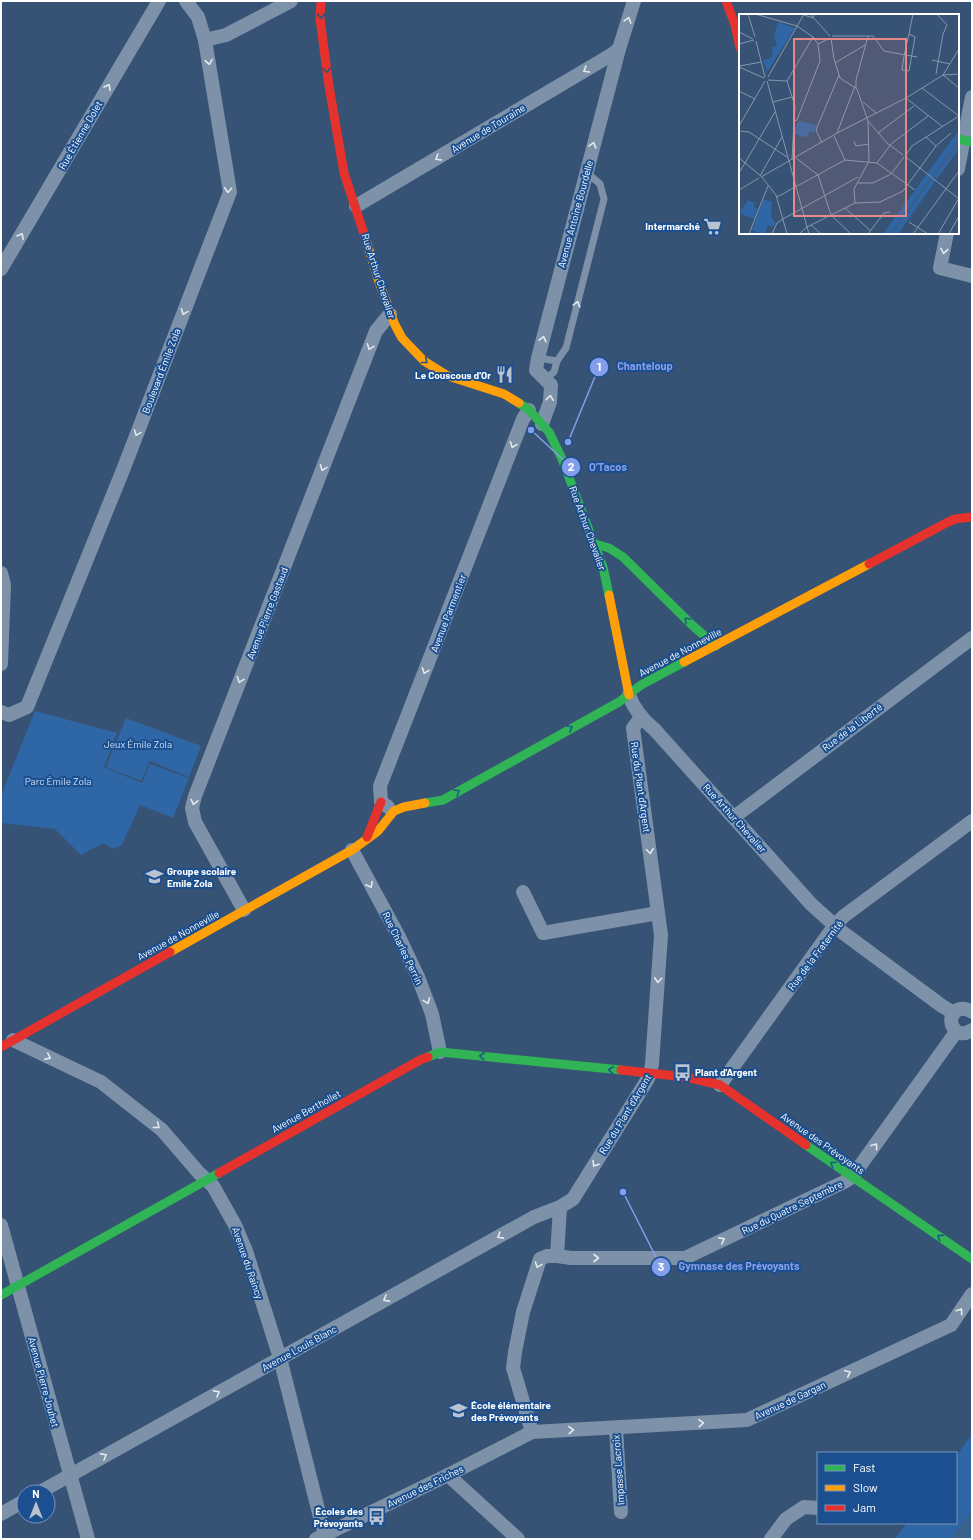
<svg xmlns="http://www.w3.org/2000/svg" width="973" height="1540" viewBox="0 0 973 1540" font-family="Barlow,sans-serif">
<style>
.green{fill:#2f66a5}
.water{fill:#3b618d}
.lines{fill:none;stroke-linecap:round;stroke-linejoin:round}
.lane{stroke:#7d92a8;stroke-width:7}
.street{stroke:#7d92a8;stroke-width:14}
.fast{stroke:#30b455;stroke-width:9}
.slow{stroke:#ff9f0a;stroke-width:9}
.jam{stroke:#e5322d;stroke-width:9}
.oneway{stroke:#1d5989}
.oneway2{stroke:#e5e9ee}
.labels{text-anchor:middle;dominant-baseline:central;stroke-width:4;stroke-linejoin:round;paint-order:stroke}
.street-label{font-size:10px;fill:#fff;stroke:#1b4f8f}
.poi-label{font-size:10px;font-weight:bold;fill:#fff;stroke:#1b4f8f;text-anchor:end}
.park-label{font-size:10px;fill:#cfe3fa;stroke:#1b4f8f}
.inset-road{fill:none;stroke:#8697ac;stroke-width:1}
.view{fill:#e88989;fill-opacity:0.15;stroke:#e88989;stroke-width:2}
.inset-edge{fill:none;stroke:#fff;stroke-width:2}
.leader{fill:none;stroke:#839eea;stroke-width:1.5}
.callout-dot{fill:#839eea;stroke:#1b4f8f;stroke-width:1.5}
.mark-label{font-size:12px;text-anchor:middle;font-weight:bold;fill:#fff}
.callout-label{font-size:11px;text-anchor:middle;font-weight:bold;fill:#839eea;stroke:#1b4f8f;stroke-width:4;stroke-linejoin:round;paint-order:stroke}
</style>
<rect width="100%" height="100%" fill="#365274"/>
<g class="green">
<polygon points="35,711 117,733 104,767 142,783 150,764 189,778 173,818 140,805 122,845 113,849 103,843 81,855 55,829 1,823 1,796"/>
<polygon points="126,718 201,746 189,777 150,761 141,781 106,767"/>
<polygon points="972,1434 972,1510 951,1539 895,1539 907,1523 956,1523 956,1456"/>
</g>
<polygon class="water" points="972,1510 972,1539 951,1539"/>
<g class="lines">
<g class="lane">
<polyline points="538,358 557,361 566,348 604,199 600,184 586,172"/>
<polyline points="543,375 549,376 554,372 557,361"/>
</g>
<g class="street">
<polyline points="205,40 226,35 291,1"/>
<polyline points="958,169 972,97"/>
<polyline points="356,206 611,55 619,49"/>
<polyline points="947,233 940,268 972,276"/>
<polyline points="1,269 159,1"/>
<polyline points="542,424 550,402 551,385 536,370 538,358 619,49 634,1"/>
<polyline points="1,573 4,585 1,664"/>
<path d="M629,695C634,710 643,720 655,730L811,904L842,932L942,1006L954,1013"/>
<polyline points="1,712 9,715 27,707 123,470 230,192 205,40 198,17 186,1"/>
<polyline points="388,807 381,802 380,786 523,419 529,410"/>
<polyline points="734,817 972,638"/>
<polyline points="352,850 398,935 418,977 432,1014 440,1052"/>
<polyline points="523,892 543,933 658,913"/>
<polyline points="244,910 195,822 192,808 195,796 376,331 390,314"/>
<path d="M972,1012C968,1009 965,1008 960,1009C943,1014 953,1043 972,1030"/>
<polyline points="13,1040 101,1082 162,1130 199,1173 213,1186 235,1225 246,1251 280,1358 322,1525 328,1539"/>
<polyline points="720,1085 835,925 844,916 972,821"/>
<polyline points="1,1225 88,1539"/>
<polyline points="557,1256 571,1258 685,1258 844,1182 852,1177 956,1032"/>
<polyline points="616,1428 621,1512"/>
<polyline points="532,1432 513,1368 515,1352 523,1312 540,1259 547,1256 557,1256 560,1207 573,1199 646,1082 650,1074 652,1064 661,935 633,728 641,717"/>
<polyline points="448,1475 518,1539"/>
<polyline points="40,1492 534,1217 560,1207"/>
<polyline points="1,1514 24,1501"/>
<polyline points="316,1539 448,1475 532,1432 747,1420 951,1325 972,1294"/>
<polyline points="771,1539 786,1519 804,1507 818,1508"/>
</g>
<g class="fast">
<polyline points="958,139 972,142"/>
<polyline points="519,403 529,410 549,432 562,459 603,567 609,595"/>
<polyline points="595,544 609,548 623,557 692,625 716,646"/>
<polyline points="425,803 443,800 619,702 641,685 684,662"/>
<polyline points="428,1057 440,1052 621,1070"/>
<polyline points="806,1145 972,1259"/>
<polyline points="1,1295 219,1173"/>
</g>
<g class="slow">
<polyline points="366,240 379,282 395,325 402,338 424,361 448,376 504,394 519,403"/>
<polyline points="609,595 629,695"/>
<polyline points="684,662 869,564"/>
<polyline points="170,952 352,850 378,831 394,811 404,807 425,803"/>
</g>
<g class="jam">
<polyline points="321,1 320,19 329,86 344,173 366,240"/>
<polyline points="726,1 735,25 740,48"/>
<polyline points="869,564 948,522 955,519 972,517"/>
<polyline points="367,837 381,802"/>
<polyline points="1,1047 170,952"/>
<polyline points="621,1070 686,1077 720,1085 806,1145"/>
<polyline points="219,1173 420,1060 428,1057"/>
</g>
</g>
<defs><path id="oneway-chevron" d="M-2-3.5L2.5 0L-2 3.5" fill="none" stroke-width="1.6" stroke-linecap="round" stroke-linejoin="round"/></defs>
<g class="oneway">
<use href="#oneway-chevron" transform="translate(321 16) rotate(89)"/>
<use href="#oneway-chevron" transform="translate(327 70) rotate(82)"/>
<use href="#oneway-chevron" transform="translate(425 361) rotate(38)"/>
<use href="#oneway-chevron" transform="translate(687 620) rotate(-135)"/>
<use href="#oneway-chevron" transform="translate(570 728) rotate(-29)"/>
<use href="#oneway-chevron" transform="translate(457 792) rotate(-30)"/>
<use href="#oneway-chevron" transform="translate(482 1056) rotate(-174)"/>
<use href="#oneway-chevron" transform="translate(611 1070) rotate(-174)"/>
<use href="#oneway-chevron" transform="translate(833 1164) rotate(-145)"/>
<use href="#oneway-chevron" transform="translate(940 1237) rotate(-146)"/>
</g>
<g class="oneway2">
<use href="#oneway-chevron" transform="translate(628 20) rotate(-73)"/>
<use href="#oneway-chevron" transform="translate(209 62) rotate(81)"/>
<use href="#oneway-chevron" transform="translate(586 70) rotate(149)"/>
<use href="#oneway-chevron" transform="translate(108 87) rotate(-60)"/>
<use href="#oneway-chevron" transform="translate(593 145) rotate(-74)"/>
<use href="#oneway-chevron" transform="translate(438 158) rotate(149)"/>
<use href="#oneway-chevron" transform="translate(228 190) rotate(93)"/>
<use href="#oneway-chevron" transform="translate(21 236) rotate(-60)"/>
<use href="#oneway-chevron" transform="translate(944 251) rotate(100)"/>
<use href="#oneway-chevron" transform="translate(577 304) rotate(-75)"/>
<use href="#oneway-chevron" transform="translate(184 312) rotate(111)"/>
<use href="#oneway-chevron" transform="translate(543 339) rotate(-76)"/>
<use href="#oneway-chevron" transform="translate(370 347) rotate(111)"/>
<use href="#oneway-chevron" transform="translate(550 398) rotate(-84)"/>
<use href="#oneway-chevron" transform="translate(137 433) rotate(111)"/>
<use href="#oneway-chevron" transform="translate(513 445) rotate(111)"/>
<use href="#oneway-chevron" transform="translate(323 468) rotate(111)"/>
<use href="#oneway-chevron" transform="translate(425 671) rotate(111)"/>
<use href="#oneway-chevron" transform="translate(240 680) rotate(111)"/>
<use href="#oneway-chevron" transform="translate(194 802) rotate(103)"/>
<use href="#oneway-chevron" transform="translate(650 851) rotate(82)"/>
<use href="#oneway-chevron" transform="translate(370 885) rotate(61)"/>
<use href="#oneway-chevron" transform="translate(658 980) rotate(94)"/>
<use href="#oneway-chevron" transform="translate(427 1001) rotate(69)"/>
<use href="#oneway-chevron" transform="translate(48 1057) rotate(26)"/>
<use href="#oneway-chevron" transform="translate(157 1126) rotate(39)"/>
<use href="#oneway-chevron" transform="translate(875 1146) rotate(-54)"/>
<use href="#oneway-chevron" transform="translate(595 1164) rotate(122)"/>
<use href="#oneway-chevron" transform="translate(500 1236) rotate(151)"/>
<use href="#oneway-chevron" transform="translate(722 1240) rotate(-26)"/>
<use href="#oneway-chevron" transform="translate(596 1258)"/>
<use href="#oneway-chevron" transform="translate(538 1265) rotate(110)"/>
<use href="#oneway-chevron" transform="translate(386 1299) rotate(151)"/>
<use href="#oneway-chevron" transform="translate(960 1311) rotate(-56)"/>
<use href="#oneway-chevron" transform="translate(848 1373) rotate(-25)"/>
<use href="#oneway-chevron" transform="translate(217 1393) rotate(-29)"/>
<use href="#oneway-chevron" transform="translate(701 1423) rotate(-3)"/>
<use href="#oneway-chevron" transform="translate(571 1430) rotate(-3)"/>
<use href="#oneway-chevron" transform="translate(104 1456) rotate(-29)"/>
</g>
<defs>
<symbol id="supermarket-bare" viewBox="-9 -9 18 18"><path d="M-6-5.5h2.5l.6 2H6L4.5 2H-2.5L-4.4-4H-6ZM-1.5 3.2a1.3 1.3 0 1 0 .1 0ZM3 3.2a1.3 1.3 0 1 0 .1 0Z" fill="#b9c2ce" stroke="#1b4f8f" stroke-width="2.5" paint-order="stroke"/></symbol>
<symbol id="restaurant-bare" viewBox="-9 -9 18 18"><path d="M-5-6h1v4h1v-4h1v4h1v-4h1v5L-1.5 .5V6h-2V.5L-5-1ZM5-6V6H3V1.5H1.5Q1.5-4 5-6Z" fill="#b9c2ce" stroke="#1b4f8f" stroke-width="2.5" paint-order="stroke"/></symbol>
<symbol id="school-bare" viewBox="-9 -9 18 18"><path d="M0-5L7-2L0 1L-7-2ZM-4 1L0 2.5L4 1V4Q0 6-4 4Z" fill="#b9c2ce" stroke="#1b4f8f" stroke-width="2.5" paint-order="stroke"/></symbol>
<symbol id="bus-bare" viewBox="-9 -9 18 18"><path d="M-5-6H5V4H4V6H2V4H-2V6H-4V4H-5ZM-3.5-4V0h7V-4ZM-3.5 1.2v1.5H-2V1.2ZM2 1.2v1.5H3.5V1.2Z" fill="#b9c2ce" stroke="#1b4f8f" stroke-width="2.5" paint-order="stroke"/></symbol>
</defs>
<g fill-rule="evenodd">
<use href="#supermarket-bare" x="700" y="214" width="25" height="25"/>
<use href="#restaurant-bare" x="492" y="362" width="25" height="25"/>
<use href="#school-bare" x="142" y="864" width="25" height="25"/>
<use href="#bus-bare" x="670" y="1060" width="25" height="25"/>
<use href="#school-bare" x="446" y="1398" width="25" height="25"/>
<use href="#bus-bare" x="364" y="1504" width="25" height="25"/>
</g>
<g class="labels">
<g class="street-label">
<text transform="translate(488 128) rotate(-31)">Avenue de Touraine</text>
<text transform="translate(80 135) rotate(-60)">Rue Étienne Dolet</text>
<text transform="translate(575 214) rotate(-75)">Avenue Antoine Bourdelle</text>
<text transform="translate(379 276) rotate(72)">Rue Arthur Chevalier</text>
<text transform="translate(161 371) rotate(-69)">Boulevard Émile Zola</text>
<text transform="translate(588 528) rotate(70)">Rue Arthur Chevalier</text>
<text transform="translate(267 613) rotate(-69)">Avenue Pierre Gastaud</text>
<text transform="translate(448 613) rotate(-69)">Avenue Parmentier</text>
<text transform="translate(680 652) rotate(-28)">Avenue de Nonneville</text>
<text transform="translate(852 727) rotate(-37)">Rue de la Liberté</text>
<text transform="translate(641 787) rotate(82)">Rue du Plant d'Argent</text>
<text transform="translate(735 818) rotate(48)">Rue Arthur Chevalier</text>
<text transform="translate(178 935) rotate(-29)">Avenue de Nonneville</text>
<text transform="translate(403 948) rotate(64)">Rue Charles Perrin</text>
<text transform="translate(815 955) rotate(-53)">Rue de la Fraternité</text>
<text transform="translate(306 1111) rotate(-29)">Avenue Berthollet</text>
<text transform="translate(625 1114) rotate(-59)">Rue du Plant d'Argent</text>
<text transform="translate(823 1143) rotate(35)">Avenue des Prévoyants</text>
<text transform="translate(792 1207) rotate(-26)">Rue du Quatre Septembre</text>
<text transform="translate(248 1263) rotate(71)">Avenue du Raincy</text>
<text transform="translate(299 1348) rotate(-29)">Avenue Louis Blanc</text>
<text transform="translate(44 1382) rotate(75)">Avenue Pierre Jouhet</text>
<text transform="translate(790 1400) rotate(-25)">Avenue de Gargan</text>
<text transform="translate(618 1470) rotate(-94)">Impasse Lacroix</text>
<text transform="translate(425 1486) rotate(-26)">Avenue des Friches</text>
</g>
<g class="poi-label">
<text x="700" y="226">Intermarché</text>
<text x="491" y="375">Le Couscous d'Or</text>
<text x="167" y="871" text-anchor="start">Groupe scolaire<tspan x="167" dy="12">Emile Zola</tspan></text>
<text x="695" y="1072" text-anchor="start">Plant d'Argent</text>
<text x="471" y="1405" text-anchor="start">École élémentaire<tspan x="471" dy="12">des Prévoyants</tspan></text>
<text x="363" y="1511">Écoles des<tspan x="363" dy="12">Prévoyants</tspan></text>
</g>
<g class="park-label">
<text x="138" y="744">Jeux Émile Zola</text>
<text x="58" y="781">Parc Émile Zola</text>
</g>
</g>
<g transform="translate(739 14)">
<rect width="220" height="220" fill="#365274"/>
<path d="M39,8L56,14L28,58L24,46L32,44L34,40L33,33L38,32L35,21ZM59,107L78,111L75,119L71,117L69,122L64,123L54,119ZM220,116V125L193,162L151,220H144ZM220,129V135L198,165L195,163ZM194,164L197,166L159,220H153ZM25,185L33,188L32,203L37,209L34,213L29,211L26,220H23L13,216ZM9,186L16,189L15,193L19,195L15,205L0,199Z" fill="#2f66a5"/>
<path d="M220,125V129L195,163L153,220H151Z" fill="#3b618d"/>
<path class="inset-road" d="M9,0L16,23M16,0L58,12L74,23L79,30L81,47L58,106L55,107L53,146M71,0L91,22M65,1L74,4L76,0M0,18L14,25M170,20L176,23L170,57L163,56L165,42L170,20L174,0M93,22H134L145,37L178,43M92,24L95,45L101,64L118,75L129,107L148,129L164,141M17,27L26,63M0,30L15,26M79,30L91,24M193,46L211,50M96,49L126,31M0,52L23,48M0,53L25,64M197,60L204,20L208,11L198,0M204,61L220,74M204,61L220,60M29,63L65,0M29,66L48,67M28,67L70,220M117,74V66L129,22M0,77L16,85M167,84L204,113M34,88L53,83M124,88L137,99M55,107L56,92L48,67L74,23M0,112L26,67M0,117L10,118L48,143M98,119L116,72M139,119L175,92M95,122L106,146M115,127L117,132L130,130M83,129L77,116L100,61M197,132L212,119M167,141L173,132L220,102L183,74M167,143L220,185M0,144L22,162L37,181L48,220M57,144L79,161L92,201L112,220M138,149L152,130L189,102M0,159L36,98M21,162L43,123M22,163L100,118L167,84L204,61L220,35M119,169H134L152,160L165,143M0,176L20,164M38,183L106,146L138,149L176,176M116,189L115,175L130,147L129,107M106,194L132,217M170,208L189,220M72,211L82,220M10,220L29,172M33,220L38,209L44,205L119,163M60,220L68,213L116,189L141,188L164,177L197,132L187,123M129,220L145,199L151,198M174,220L220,157M199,220L220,184M210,220L220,202"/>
<path class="view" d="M55,25H167V202H55Z"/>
<rect width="220" height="220" class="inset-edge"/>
</g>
<path class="leader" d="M568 442L599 367M531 430L571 467M623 1192L661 1267"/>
<g class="callout-dot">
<circle cx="568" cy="442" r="4"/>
<circle cx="531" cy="430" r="4"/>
<circle cx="623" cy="1192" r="4"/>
<circle cx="599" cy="367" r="10"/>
<circle cx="571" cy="467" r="10"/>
<circle cx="661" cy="1267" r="10"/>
</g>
<g class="mark-label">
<text x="599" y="371">1</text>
<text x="571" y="471">2</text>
<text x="661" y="1271">3</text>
</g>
<g class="callout-label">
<text x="645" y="370">Chanteloup</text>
<text x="608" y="471">O'Tacos</text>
<text x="739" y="1270">Gymnase des Prévoyants</text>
</g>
<rect width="973" height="1540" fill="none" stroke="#ffffff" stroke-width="4"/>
<rect x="817" y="1452" width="140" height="72" fill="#1b4f8f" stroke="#7695bc"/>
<rect x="825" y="1465" width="20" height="6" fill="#30b455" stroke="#7695bc"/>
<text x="853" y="1472" font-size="12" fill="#ffffff">Fast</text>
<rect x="825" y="1485" width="20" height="6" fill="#ff9f0a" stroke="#7695bc"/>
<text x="853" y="1492" font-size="12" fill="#ffffff">Slow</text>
<rect x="825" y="1505" width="20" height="6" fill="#e5322d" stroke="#7695bc"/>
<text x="853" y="1512" font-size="12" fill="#ffffff">Jam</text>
<g transform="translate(36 1504)"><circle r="19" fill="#1b4f8f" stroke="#7695bc"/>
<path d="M0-3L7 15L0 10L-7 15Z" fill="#b9c2ce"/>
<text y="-6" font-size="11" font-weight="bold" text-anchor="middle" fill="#ffffff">N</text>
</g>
</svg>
